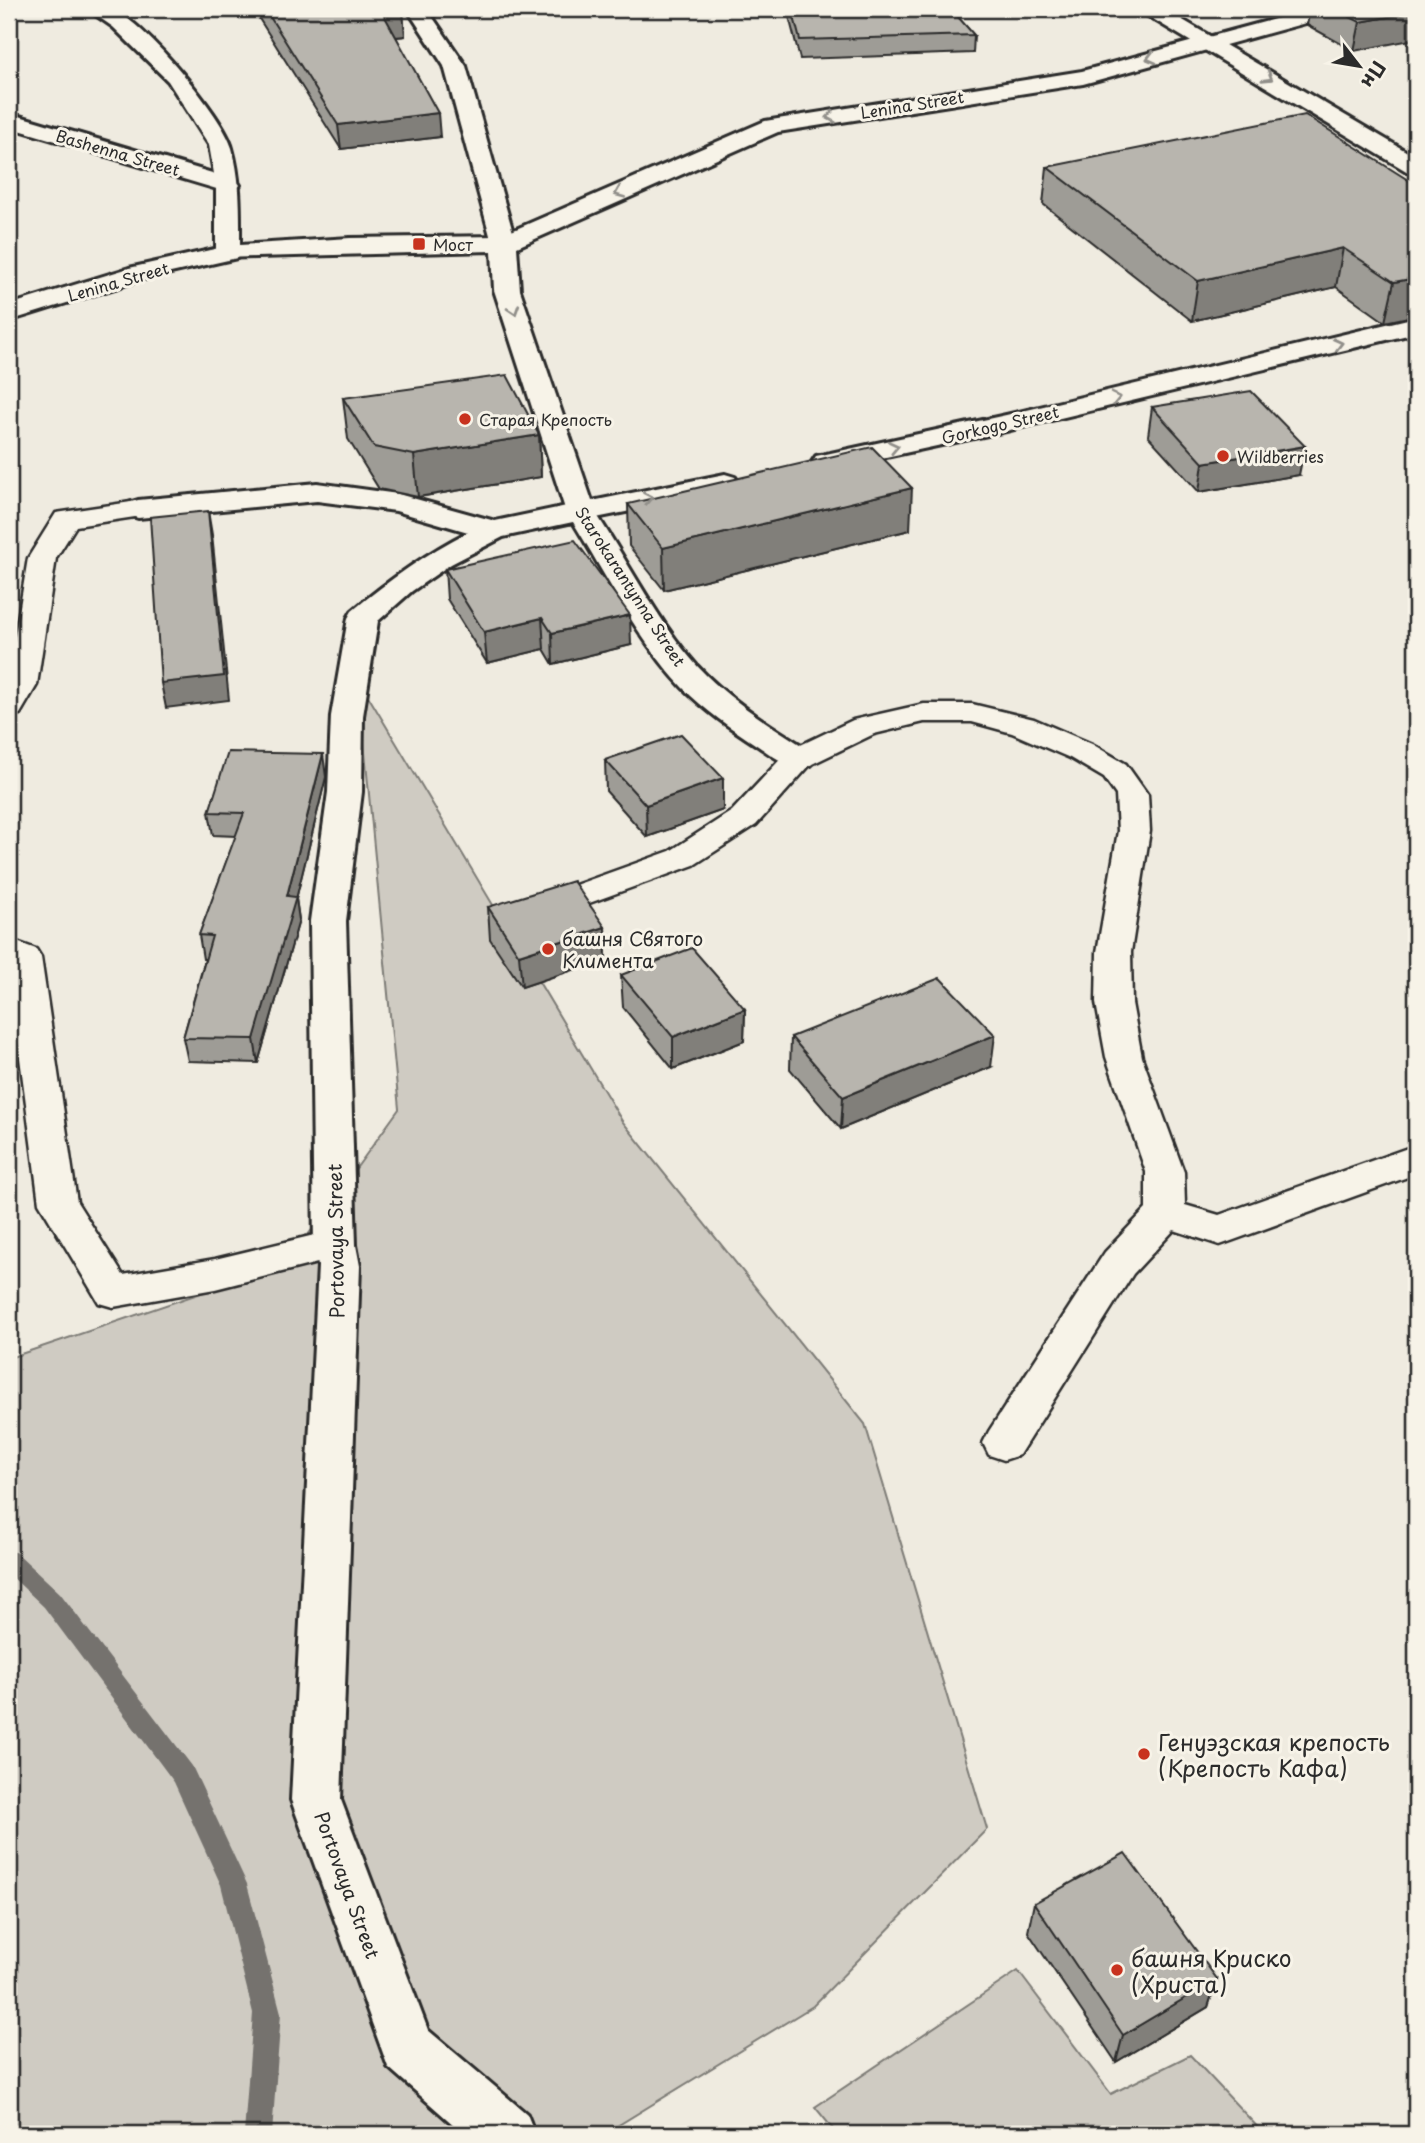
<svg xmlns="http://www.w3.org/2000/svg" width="1425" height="2143" viewBox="0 0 1425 2143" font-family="'Playpen Sans',sans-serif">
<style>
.green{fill:#cfcbc2;stroke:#7d7b76;stroke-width:2}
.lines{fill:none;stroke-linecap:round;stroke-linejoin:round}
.stream{fill:#74726e;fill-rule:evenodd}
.lane-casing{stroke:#2b2b2b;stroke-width:5}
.street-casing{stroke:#2b2b2b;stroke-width:6}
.secondary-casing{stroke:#2b2b2b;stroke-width:6}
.lane{fill:#f7f3e8;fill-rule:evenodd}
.street{fill:#f7f3e8;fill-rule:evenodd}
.secondary{fill:#f7f3e8;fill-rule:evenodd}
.wall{fill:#9e9c96;stroke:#2b2b2b;stroke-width:2}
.shaded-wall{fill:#817f7a;stroke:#2b2b2b;stroke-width:2}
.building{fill:#b8b5ae;stroke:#2b2b2b;stroke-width:2}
.oneway{stroke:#918f8a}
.poi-dot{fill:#c8321e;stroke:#f7f3e8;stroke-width:2.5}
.labels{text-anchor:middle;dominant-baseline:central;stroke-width:6;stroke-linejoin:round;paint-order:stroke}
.far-street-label{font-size:16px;fill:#2b2b2b;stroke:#f7f3e8}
.far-poi-label{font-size:16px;fill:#2b2b2b;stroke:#f7f3e8;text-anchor:start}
.poi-label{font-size:19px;fill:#2b2b2b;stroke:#f7f3e8;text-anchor:start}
.street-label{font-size:19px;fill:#2b2b2b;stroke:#f7f3e8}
.near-poi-label{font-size:23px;fill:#2b2b2b;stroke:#f7f3e8;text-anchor:start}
</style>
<rect width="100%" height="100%" fill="#efebe0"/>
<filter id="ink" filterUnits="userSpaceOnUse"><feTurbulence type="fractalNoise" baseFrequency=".0143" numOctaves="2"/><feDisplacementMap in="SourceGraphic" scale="14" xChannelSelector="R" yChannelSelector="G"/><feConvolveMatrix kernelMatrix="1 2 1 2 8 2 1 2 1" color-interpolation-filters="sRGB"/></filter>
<g filter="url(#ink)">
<g class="green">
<polygon points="358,679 622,1121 865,1424 987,1829 813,2006 604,2134 9,2134 9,1358 287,1264 399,1109"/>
<polygon points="1018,1971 1111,2094 1190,2055 1264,2134 837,2134 815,2107"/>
</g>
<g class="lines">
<polygon class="stream" points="9,1550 17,1553 60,1593 192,1766 247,1884 281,2013 272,2134 244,2134 253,2013 221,1885 174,1782 44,1607 9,1574"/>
<defs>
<g id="lane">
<polygon points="138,501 148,503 152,509 148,515 76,526 56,558 37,685 20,714 9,716 9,673 28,558 56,513"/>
<polygon points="924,704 972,704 1034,719 1092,744 1126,764 1148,795 1150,831 1131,952 1132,1003 1142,1057 1184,1172 1185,1205 1219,1215 1416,1145 1416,1174 1234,1240 1220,1245 1174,1230 1133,1274 1019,1455 1004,1460 989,1455 983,1443 989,1431 1105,1252 1146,1209 1146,1172 1106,1057 1096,1003 1097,952 1118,831 1116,795 1104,778 1070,758 1012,733 972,722 924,722 874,734 810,765 756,825 694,865 537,922 525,919 520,911 525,903 670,851 732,811 788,751 853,720"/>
<polygon points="9,939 36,949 41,957 77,1202 123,1275 215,1259 335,1230 349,1235 355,1245 349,1255 215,1289 113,1307 99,1303 39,1203 9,974"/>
</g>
<g id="street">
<polygon points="407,9 427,9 466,66 516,243 513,248 495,248 492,243 444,66"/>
<polygon points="1140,9 1164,9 1416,157 1416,174 1408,172 1143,13"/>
<polygon points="9,113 236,180 240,185 236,190 220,190 9,127"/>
<polygon points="228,246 237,248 240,253 237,258 144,279 9,321 9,305 129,268"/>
<path d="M317,483L398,494L495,521L581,503L591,506C626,557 663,633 706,675C737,705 774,728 811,751L816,758L811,765C789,770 776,758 758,746C732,729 704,710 682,687C638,640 607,577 573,522L503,537L451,564L412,591L378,621L363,716L362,792L346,921L356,1245L360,1266L341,1800L428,2030L527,2114L535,2134H464L388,2067L291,1800L318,1266L314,1245L310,921L328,792L331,716L348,618L352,611C389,580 425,554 468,532L396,511L317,501L138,518L128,515L123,509L128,503L138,500Z"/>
</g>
<g id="secondary">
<path d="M87,9C95,9 106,7 114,10C145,24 223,115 232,148C241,180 240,212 240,245L350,238L500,236L765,121L1082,71L1312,9H1345L1342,13L1083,84L778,132L517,247L520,290L592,501L725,474L735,477L739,483L735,489L725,492L581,521L571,518L566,512L494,290L492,251L219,258L216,253V185L209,145L168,81L113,27Z"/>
<polygon points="1416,317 1416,333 1006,431 826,470 816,468 812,462 816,456 826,454 1006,415"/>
</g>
</defs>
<use href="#lane" class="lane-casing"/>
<use href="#street" class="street-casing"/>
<use href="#secondary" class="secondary-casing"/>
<use href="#lane" class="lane"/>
<use href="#street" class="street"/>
<use href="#secondary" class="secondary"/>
</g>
<g class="wall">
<polygon points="253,9 400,9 403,12 405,36 396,37 440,137 341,149"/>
<polygon points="787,9 951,9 974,35 973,53 800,59"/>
<polygon points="1278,9 1303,9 1286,13"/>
<polygon points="1310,9 1416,9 1354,51 1307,25"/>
<polygon points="1047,167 1416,185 1416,343 1408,338 1413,316 1385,322 1336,287 1192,321 1043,204"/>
<polygon points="343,398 539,435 541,477 418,497 379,489 348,439"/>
<polygon points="1152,407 1299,475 1199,492 1148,436"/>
<polygon points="628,504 910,530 664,590 629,546"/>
<polygon points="445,569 631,645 553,664 544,649 487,663 447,599"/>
<polygon points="605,760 723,810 647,837 606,791"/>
<polygon points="326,777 296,899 299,920 258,1063 188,1061 183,1038 205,959 203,959 199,935 236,836 213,835 209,812"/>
<polygon points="488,907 605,927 606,959 522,987 490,939"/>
<polygon points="621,975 745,1009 744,1041 673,1069 623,1007"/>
<polygon points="791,1037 991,1067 841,1129 790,1069"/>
<polygon points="1034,1903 1217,1979 1208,2007 1116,2062 1028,1932"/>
</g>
<g class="shaded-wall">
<polygon points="1287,9 1303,9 1286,13"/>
<polygon points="403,12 405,36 386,38 384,15"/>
<polygon points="1416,12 1416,39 1354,51 1360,22"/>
<polygon points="438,113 440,137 341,149 338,125"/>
<polygon points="1343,248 1336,287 1192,321 1198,281"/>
<polygon points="1416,278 1416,301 1413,316 1385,322 1394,282"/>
<polygon points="539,435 541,477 418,497 414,455"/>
<polygon points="1305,446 1299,475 1199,492 1203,463"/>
<polygon points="912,488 910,530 664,590 663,548"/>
<polygon points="208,511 212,535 229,700 166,708 161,683"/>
<polygon points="630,615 631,645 553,664 552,633"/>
<polygon points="542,618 544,649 487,663 484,632"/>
<polygon points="323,754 326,777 296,899 299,920 258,1063 254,1039 287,896"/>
<polygon points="723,778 723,810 647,837 646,805"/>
<polygon points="605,927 606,959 522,987 519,955"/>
<polygon points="745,1009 744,1041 673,1069 673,1037"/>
<polygon points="995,1035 991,1067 841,1129 843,1097"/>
<polygon points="1217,1979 1208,2007 1116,2062 1123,2035"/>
</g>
<g class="building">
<polygon points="265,9 400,9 403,12 384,15 438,113 338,125"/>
<polygon points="792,9 951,9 974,35 800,40"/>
<polygon points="1334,9 1416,9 1416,12 1360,22"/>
<polygon points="1305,115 1416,185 1416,278 1394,282 1343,248 1198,281 1047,167"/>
<polygon points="507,375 539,435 414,455 374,447 343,398"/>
<polygon points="1251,391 1305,446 1203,463 1152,407"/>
<polygon points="872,447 912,488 663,548 628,504"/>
<polygon points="208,511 224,676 161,683 150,517"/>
<polygon points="575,540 630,615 552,633 542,618 484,632 445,569"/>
<polygon points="681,734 723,778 646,805 605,760"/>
<polygon points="228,752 323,754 287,896 296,897 254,1039 183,1038 212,936 199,935 244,813 209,812"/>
<polygon points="573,881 605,927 519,955 488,907"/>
<polygon points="692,948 745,1009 673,1037 621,975"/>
<polygon points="940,978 995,1035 843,1097 791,1037"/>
<polygon points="1125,1853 1217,1979 1123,2035 1034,1903"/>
</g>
<defs><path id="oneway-chevron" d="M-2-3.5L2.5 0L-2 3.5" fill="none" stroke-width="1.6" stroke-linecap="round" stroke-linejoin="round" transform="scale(1.75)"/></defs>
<g class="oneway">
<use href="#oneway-chevron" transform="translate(1151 58) rotate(165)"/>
<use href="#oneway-chevron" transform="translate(1268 77) rotate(31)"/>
<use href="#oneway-chevron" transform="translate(831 117) rotate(171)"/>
<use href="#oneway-chevron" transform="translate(619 193) rotate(157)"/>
<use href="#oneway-chevron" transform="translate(514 310) rotate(72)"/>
<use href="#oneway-chevron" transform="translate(1338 344) rotate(-14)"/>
<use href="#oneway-chevron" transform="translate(1116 398) rotate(-13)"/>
<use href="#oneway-chevron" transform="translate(894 447) rotate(-12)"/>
<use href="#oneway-chevron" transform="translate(648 498) rotate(-11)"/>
</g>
</g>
<g class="poi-dot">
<rect x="412" y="237" width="14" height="14" rx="3.5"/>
<circle cx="465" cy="419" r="7"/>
<circle cx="1223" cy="456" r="7"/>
<circle cx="548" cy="949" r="7"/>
<circle cx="1144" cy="1754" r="7"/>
<circle cx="1117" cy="1970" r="7"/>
</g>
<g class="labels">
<g class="far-street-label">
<text transform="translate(912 104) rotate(-9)">Lenina Street</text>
<text transform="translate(118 152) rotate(16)">Bashenna Street</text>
<text transform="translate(118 281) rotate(-16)">Lenina Street</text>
<text transform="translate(1000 424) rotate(-13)">Gorkogo Street</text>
<text transform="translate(631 586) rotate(57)">Starokarantynna Street</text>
</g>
<g class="far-poi-label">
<text x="433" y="244">Мост</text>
<text x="479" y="419">Старая Крепость</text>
<text x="1237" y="456">Wildberries</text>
</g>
<g class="poi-label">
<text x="562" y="938">башня Святого<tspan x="562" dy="22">Климента</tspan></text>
</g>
<g class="street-label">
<text transform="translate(335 1241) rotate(-91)">Portovaya Street</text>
<text transform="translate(348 1885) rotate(70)">Portovaya Street</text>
</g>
<g class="near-poi-label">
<text x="1158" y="1741">Генуэзская крепость<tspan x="1158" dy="26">(Крепость Кафа)</tspan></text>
<text x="1131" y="1957">башня Криско<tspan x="1131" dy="26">(Христа)</tspan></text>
</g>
</g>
<rect width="1425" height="2143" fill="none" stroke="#f7f3e8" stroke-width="35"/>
<rect x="18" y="18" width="1390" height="2108" fill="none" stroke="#2b2b2b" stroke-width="2.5" filter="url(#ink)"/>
<g transform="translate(1359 66) rotate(121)" stroke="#f7f3e8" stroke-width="5" paint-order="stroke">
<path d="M0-5L12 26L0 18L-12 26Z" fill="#2b2b2b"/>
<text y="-10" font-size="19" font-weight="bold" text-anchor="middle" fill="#2b2b2b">Пн</text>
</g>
</svg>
